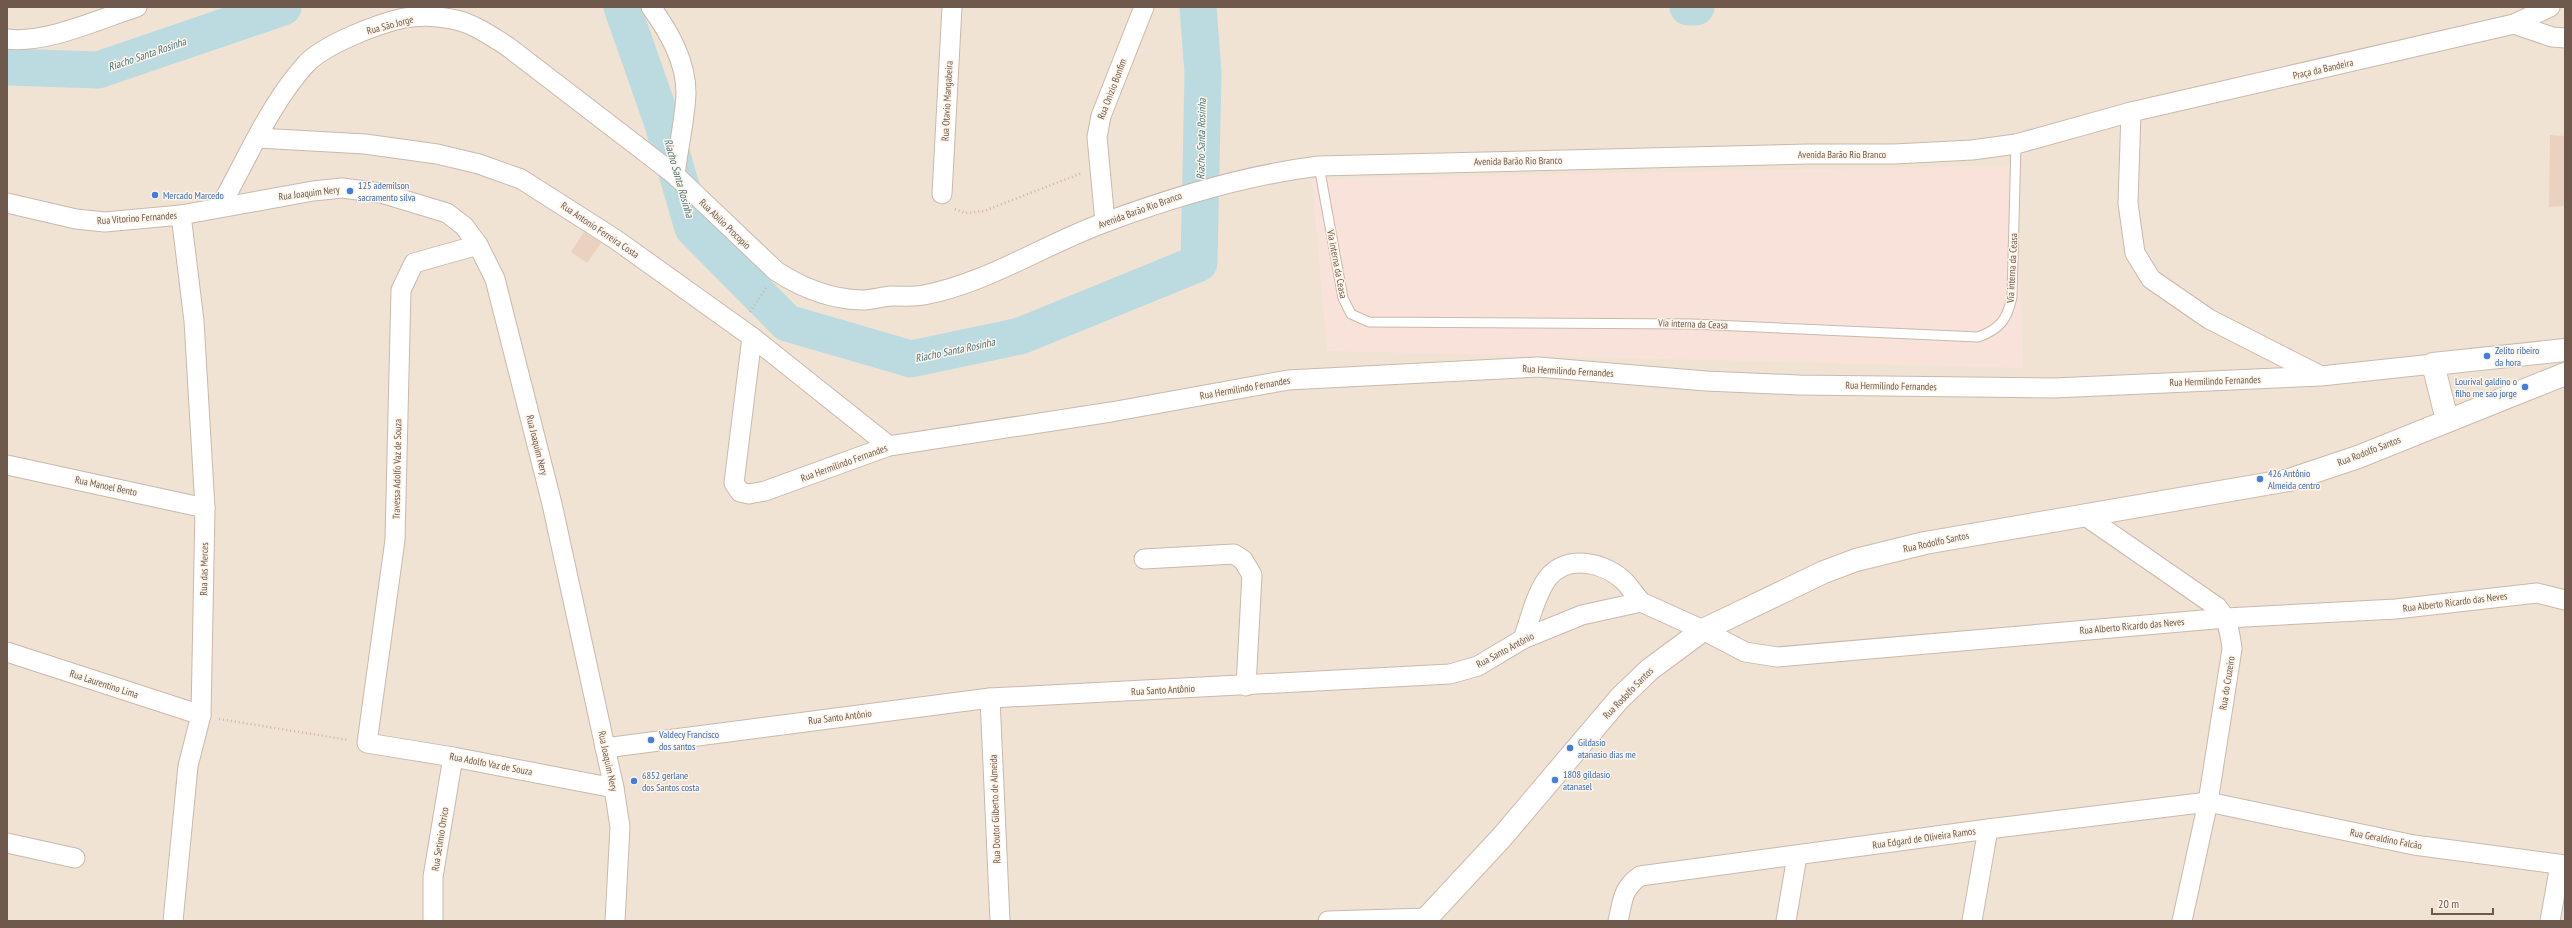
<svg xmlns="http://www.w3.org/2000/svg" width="2572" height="928" viewBox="0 0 2572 928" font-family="'PT Sans Narrow',sans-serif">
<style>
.residential{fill:#f0e3d4}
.commercial{fill:#f8e2d9}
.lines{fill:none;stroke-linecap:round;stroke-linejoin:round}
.river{stroke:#bbdbe0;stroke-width:37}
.building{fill:#ebd1bf}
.lane-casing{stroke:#c9b9ac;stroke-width:11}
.street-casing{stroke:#c9b9ac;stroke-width:21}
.secondary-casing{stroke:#cebbad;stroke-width:24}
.path{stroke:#d0b4a3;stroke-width:2.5;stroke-dasharray:1 3;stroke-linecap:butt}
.lane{stroke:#fff;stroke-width:9}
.street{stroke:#fff;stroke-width:19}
.secondary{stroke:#fff;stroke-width:22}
.shop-dot{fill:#3f7fe0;stroke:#fdf5ea;stroke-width:1.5}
.labels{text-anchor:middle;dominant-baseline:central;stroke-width:3;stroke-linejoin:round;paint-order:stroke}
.street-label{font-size:10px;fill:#6f594d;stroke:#fdf5ea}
.shop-label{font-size:10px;fill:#366cbe;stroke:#fdf5ea;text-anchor:start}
.water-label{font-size:11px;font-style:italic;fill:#4a7780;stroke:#fdf5ea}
</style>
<rect width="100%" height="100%" fill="#f9f1e4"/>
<rect class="residential" x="7" y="7" width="2558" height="914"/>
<polygon class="commercial" points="2016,165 2023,368 1327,351 1312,179"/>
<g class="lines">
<g class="river">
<polyline points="622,7 662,121 693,228 787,323 911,359 1020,336 1199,263 1203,73 1198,7"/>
<polyline points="1688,7 1696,7"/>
<polyline points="7,67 98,70 283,7"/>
</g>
</g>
<g class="building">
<polygon points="2550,135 2565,136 2565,206 2549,207"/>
<polygon points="584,232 601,243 587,263 571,252"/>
</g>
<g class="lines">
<defs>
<path id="lane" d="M1319,166L1343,298L1351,314L1369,322L1692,324L1978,337C2000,329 2007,320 2012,297L2016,144"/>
<g id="street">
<path d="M651,7C669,32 686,61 686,93C685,120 678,148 675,175L776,271C802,288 830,299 861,300C871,300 881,297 891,296C902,296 914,297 924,295C990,282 1045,244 1106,222C1176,196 1246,175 1319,166L1808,154H1894L1972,150L2016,144L2131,112L2514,24L2550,7"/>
<polyline points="2514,24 2552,37 2565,38"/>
<path d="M7,39C46,44 99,19 137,7"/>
<polyline points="2131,112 2128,203 2135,253 2151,279 2209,319 2319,375"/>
<polyline points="258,138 365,144 437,154 479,164 521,179 615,239 752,337 889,446"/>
<polyline points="942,194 952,7"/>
<polyline points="7,203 76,219 105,222 181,215 313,191 342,188 381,193 447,213 464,226 478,245 495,279 552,504 614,788 620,827 615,921"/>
<path d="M220,207C247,159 269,105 306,64C325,44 377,24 404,18C421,15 439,16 456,20C474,24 491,36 507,46L675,175"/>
<polyline points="1105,222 1097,137 1101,116 1144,7"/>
<polyline points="478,245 414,263 401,290 395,540 367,743 453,757 614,788"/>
<polyline points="752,337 734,483 740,492 749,494 765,491 889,446 1111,412 1288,380 1538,367 1706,381 1799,385 2054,388 2321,376 2433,364"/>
<polyline points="7,465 205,508"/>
<path d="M2084,515L2217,607C2228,620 2230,632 2232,649L2208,802L2182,921"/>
<polyline points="1144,559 1234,554 1243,560 1252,575 1246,686"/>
<path d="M1523,639C1530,620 1535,596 1547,579C1566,553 1606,562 1626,583C1631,589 1636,596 1641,602"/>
<polyline points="7,652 201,715"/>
<polyline points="990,698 1000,921"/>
<polyline points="605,748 990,698 1450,674 1478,666 1523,639 1582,615 1641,602 1703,630 1745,652 1777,657 2226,618 2396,609 2537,593 2565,600"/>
<polyline points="7,843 75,858"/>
<polyline points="173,921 188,766 201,715 205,508 194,321 181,215"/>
<polyline points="433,921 433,877 453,757"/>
<polyline points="1328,921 1426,918"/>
<path d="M1618,921C1623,900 1622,889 1640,876L1988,829L2208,802L2414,845L2565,865"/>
<polyline points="1786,921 1797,856"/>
<polyline points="1972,921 1988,829"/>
<polyline points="2550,921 2560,865"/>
</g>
<g id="secondary">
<polyline points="2447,420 2433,364 2565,350"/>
<polyline points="1424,921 1502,837 1619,699 1649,670 1703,630 1824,572 1856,560 1925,543 2289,480 2358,457 2565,374"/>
</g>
</defs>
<use href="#lane" class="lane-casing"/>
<use href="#street" class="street-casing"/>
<use href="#secondary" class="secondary-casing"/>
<g class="path">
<polyline points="955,209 965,213 984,211 1082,173"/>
<polyline points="750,312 766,288"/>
<polyline points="219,719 349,740"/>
</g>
<use href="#lane" class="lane"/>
<use href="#street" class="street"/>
<use href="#secondary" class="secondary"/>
</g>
<g class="shop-dot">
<circle cx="350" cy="191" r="4"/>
<circle cx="155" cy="195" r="4"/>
<circle cx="2487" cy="356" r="4"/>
<circle cx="2525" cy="387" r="4"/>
<circle cx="2260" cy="479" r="4"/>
<circle cx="651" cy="740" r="4"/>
<circle cx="1570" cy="748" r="4"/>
<circle cx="1555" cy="780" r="4"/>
<circle cx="634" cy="781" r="4"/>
</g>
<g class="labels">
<g class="street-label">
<text transform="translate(390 25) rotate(-15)">Rua São Jorge</text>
<text transform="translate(2323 69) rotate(-13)">Praça da Bandeira</text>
<text transform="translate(1112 89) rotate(-69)">Rua Onizio Bonfim</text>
<text transform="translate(947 101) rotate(-87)">Rua Otavio Mangabeira</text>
<text x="1842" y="154">Avenida Barão Rio Branco</text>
<text transform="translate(1518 161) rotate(-1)">Avenida Barão Rio Branco</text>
<text transform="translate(309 193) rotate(-7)">Rua Joaquim Nery</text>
<text transform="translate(1140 210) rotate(-20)">Avenida Barão Rio Branco</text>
<text transform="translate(137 218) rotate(-4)">Rua Vitorino Fernandes</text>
<text transform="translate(725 224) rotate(44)">Rua Abilio Procopio</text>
<text transform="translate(600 230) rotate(34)">Rua Antonio Ferreira Costa</text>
<text transform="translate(1337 264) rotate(79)">Via interna da Ceasa</text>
<text transform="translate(2012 268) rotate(-87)">Via interna da Ceasa</text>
<text transform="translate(1693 324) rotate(2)">Via interna da Ceasa</text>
<text transform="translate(1568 371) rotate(3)">Rua Hermilindo Fernandes</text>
<text transform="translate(2215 381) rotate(-2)">Rua Hermilindo Fernandes</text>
<text transform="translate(1891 386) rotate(1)">Rua Hermilindo Fernandes</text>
<text transform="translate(1245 388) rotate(-10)">Rua Hermilindo Fernandes</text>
<text transform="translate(537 445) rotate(76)">Rua Joaquim Nery</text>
<text transform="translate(2369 451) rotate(-21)">Rua Rodolfo Santos</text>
<text transform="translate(844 463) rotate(-20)">Rua Hermilindo Fernandes</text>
<text transform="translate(397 469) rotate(-89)">Travessa Adolfo Vaz de Souza</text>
<text transform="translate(106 486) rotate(12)">Rua Manoel Bento</text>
<text transform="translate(1936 542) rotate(-12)">Rua Rodolfo Santos</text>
<text transform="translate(204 569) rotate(-89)">Rua das Merces</text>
<text transform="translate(2455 602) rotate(-7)">Rua Alberto Ricardo das Neves</text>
<text transform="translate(2132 626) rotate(-5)">Rua Alberto Ricardo das Neves</text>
<text transform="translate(1505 650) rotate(-28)">Rua Santo Antônio</text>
<text transform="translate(2227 683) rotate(-81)">Rua do Cruzeiro</text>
<text transform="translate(104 684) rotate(18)">Rua Laurentino Lima</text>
<text transform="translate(1163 690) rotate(-3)">Rua Santo Antônio</text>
<text transform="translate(1628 693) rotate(-46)">Rua Rodolfo Santos</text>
<text transform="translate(840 717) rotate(-7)">Rua Santo Antônio</text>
<text transform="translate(608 761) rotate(78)">Rua Joaquim Nery</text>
<text transform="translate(491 764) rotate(11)">Rua Adolfo Vaz de Souza</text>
<text transform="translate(995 809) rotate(-92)">Rua Doutor Gilberto de Almeida</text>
<text transform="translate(1924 838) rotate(-8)">Rua Edgard de Oliveira Ramos</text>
<text transform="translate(440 839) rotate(-81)">Rua Setimio Orrico</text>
<text transform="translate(2386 839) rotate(11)">Rua Geraldino Falcão</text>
</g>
<g class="shop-label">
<text x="358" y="185">125 ademilson<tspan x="358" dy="12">sacramento silva</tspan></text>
<text x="163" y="195">Mercado Marcedo</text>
<text x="2495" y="350">Zelito ribeiro<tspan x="2495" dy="12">da hora</tspan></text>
<text x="2517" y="381" text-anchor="end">Lourival galdino o<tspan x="2517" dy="12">filho me sao jorge</tspan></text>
<text x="2268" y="473">426 Antônio<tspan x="2268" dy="12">Almeida centro</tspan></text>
<text x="659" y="734">Valdecy Francisco<tspan x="659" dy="12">dos santos</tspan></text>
<text x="1578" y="742">Gildasio<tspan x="1578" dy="12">atanasio dias me</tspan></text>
<text x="1563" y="774">1808 gildasio<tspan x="1563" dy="12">atanasel</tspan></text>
<text x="642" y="775">6852 gerlane<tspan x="642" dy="12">dos Santos costa</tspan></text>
</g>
<g class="water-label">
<text transform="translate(147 54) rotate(-19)">Riacho Santa Rosinha</text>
<text transform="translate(1201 139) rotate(-89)">Riacho Santa Rosinha</text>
<text transform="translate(679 178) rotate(74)">Riacho Santa Rosinha</text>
<text transform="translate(955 350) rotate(-12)">Riacho Santa Rosinha</text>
</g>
</g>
<rect width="2572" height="928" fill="none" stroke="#6f594d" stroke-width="16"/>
<path d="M2432 908v6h61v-6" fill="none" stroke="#6f594d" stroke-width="2"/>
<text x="2438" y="908" font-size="12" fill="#6f594d" stroke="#fdf5ea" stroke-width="3" paint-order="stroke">20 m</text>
</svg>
